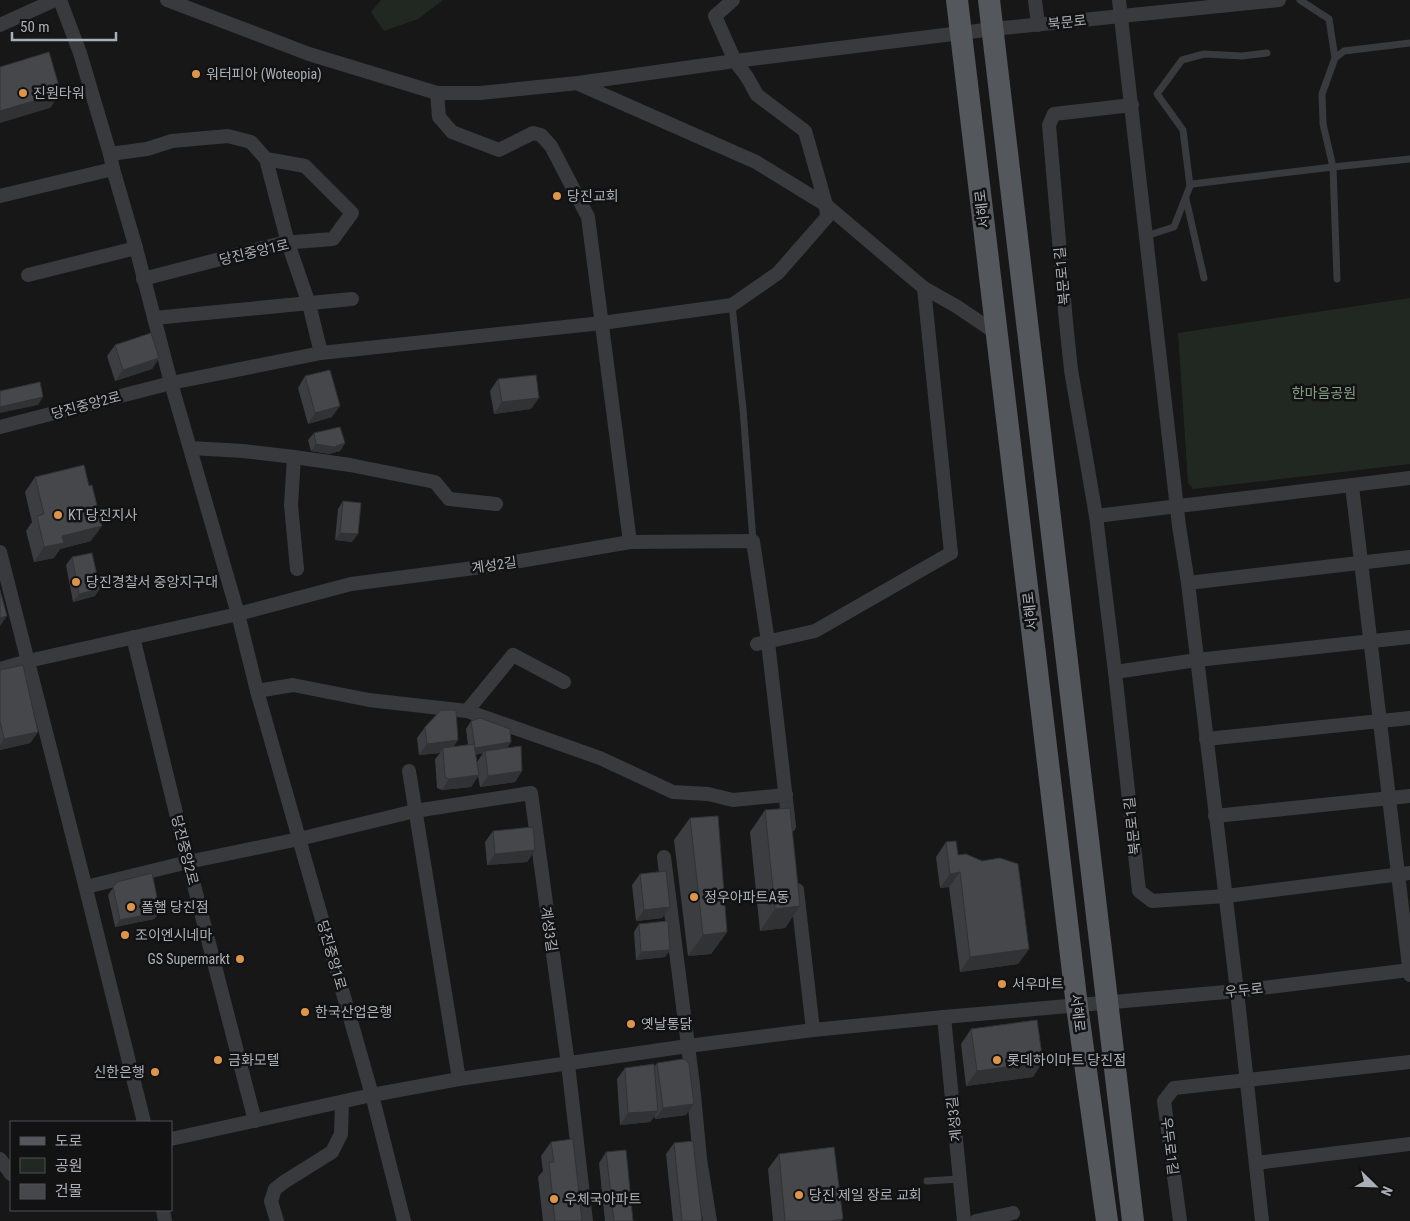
<svg xmlns="http://www.w3.org/2000/svg" width="1410" height="1221" viewBox="0 0 1410 1221" font-family="'Roboto Condensed','Noto Sans KR',sans-serif">
<style>
.green{fill:#212821}
.lines{fill:none;stroke-linecap:round;stroke-linejoin:round}
.lane{stroke:#383a3d;stroke-width:7}
.street{stroke:#383a3d;stroke-width:14}
.primary{stroke:#54575b;stroke-width:22}
.wall{fill:#3c3d40;fill-rule:evenodd}
.shaded-wall{fill:#313234}
.building{fill:#46474b;stroke:#313234}
.poi-dot{fill:#dc954a;stroke:#121213;stroke-width:2}
.labels{text-anchor:middle;dominant-baseline:central;stroke-width:5;stroke-linejoin:round;paint-order:stroke}
.street-label{font-size:14px;fill:#aab0b7;stroke:#121213}
.poi-label{font-size:14px;fill:#aab0b7;stroke:#121213;text-anchor:start}
.park-label{font-size:14px;fill:#869f84;stroke:#121213}
</style>
<rect width="100%" height="100%" fill="#171718"/>
<g class="green">
<polygon points="381,0 443,0 418,19 384,31 371,12"/>
<polygon points="1410,298 1410,464 1193,489 1188,483 1178,333"/>
</g>
<g class="lines">
<g class="lane">
<polyline points="1300,0 1329,19 1335,58"/>
<polyline points="1190,186 1183,130 1157,94 1182,60 1204,54 1242,56 1267,53"/>
<polyline points="1186,199 1204,278"/>
<polyline points="1146,236 1174,227 1190,186 1192,184 1333,167 1410,159"/>
<polyline points="1337,279 1333,167 1323,124 1322,94 1335,58 1344,51 1410,43"/>
<polyline points="732,305 743,409 753,541"/>
<polyline points="927,1181 960,1179"/>
</g>
<g class="street">
<polyline points="60,0 80,53 110,154 113,169 136,248 171,383 238,614 257,691 372,1095 404,1221"/>
<polyline points="167,0 309,54 437,93"/>
<polyline points="1035,0 1038,25"/>
<polyline points="1119,0 1179,526 1188,583 1237,991 1262,1221"/>
<polyline points="0,25 55,0"/>
<polyline points="579,84 756,162 826,205 924,288 956,306 996,333"/>
<polyline points="110,154 147,149 172,141 228,136 251,142 266,159 305,166 352,213 333,239 282,243 143,279"/>
<polyline points="266,159 288,243 309,304 321,353"/>
<polyline points="0,196 113,169"/>
<polyline points="28,275 136,248"/>
<polyline points="154,318 352,299"/>
<polyline points="0,427 171,383 321,353 602,323 732,305 778,273 827,217 826,205 805,131 757,95 747,77 735,61 715,16 733,0"/>
<polyline points="190,448 243,451 294,457 350,465 435,482 449,499 496,504"/>
<polyline points="294,457 291,505 297,569"/>
<polyline points="1352,486 1410,975"/>
<polyline points="1096,516 1410,478"/>
<polyline points="630,542 588,217 551,146 541,135 533,133 499,150 452,132 439,117 437,93 480,93 578,83 735,61 993,29 1279,0"/>
<polyline points="0,552 84,881 144,1122"/>
<polyline points="1188,583 1410,557"/>
<polyline points="133,637 188,862 255,1121"/>
<polyline points="1410,637 1197,660 1115,672 1139,891 1152,901 1226,896 1410,873"/>
<polyline points="757,644 815,631 951,553 924,288"/>
<polyline points="0,669 28,661 238,614 351,584 497,565 630,542 753,541 768,642 789,826"/>
<polyline points="1115,672 1096,516 1071,370 1066,322 1049,125 1054,114 1132,105"/>
<polyline points="257,691 293,685 369,700 467,711 513,655 564,682"/>
<polyline points="467,711 600,758 673,792 708,794 733,800 786,795"/>
<polyline points="1206,739 1410,718"/>
<polyline points="409,771 459,1079"/>
<polyline points="1215,816 1410,796"/>
<polyline points="664,857 693,1085 700,1159 710,1221"/>
<polyline points="86,887 188,862 299,839 415,811 531,793 568,1064 586,1221"/>
<polyline points="797,890 813,1030"/>
<polyline points="944,1017 964,1221"/>
<polyline points="171,1139 372,1095 459,1079 688,1046 813,1030 944,1017 1237,991 1410,970"/>
<polyline points="0,1159 11,1174"/>
<polyline points="1256,1163 1410,1144"/>
<polyline points="163,1210 165,1221"/>
<polyline points="277,1221 271,1201 275,1189 284,1182 332,1152 341,1134 342,1102"/>
<polyline points="976,1221 1013,1213"/>
<polyline points="1180,1221 1164,1101 1174,1088 1410,1062"/>
</g>
<g class="primary">
<polyline points="957,0 1077,1006 1107,1221"/>
<polyline points="989,0 1133,1221"/>
</g>
</g>
<g class="wall">
<polygon points="115,345 159,358 152,369 115,381 107,356"/>
<polygon points="305,376 332,417 308,424 298,388"/>
<polygon points="498,379 531,409 494,414 490,391"/>
<polygon points="314,433 345,443 340,451 329,454 311,451 308,440"/>
<polygon points="35,477 91,541 60,549 54,558 34,562 26,531 32,522 25,492"/>
<polygon points="343,501 352,542 335,540 338,509"/>
<polygon points="72,557 95,596 73,602 66,565"/>
<polygon points="0,670 38,732 30,743 0,750"/>
<path d="M471,721L511,742L507,748L522,771L515,782L480,787L478,776L471,787L442,790L437,788L435,759L440,753L419,755L417,738L425,727L454,747L468,745L466,729ZM483,753L477,762L478,771L475,755Z"/>
<polygon points="765,810 800,906 785,928 760,931 750,832"/>
<polygon points="690,818 727,932 711,954 688,956 674,840"/>
<polygon points="493,831 535,850 527,862 487,865 485,842"/>
<polygon points="946,842 958,855 1029,949 1018,964 960,972 949,887 940,888 936,857"/>
<polygon points="640,874 670,907 662,918 636,921 632,885"/>
<polygon points="117,882 160,912 154,919 115,927 108,895"/>
<polygon points="639,924 670,950 665,957 636,960 634,932"/>
<polygon points="971,1029 1033,1077 966,1086 961,1044"/>
<polygon points="657,1063 686,1115 655,1119 655,1116 650,1122 620,1125 617,1079 625,1068 654,1067"/>
<polygon points="551,1142 582,1221 543,1221 538,1177 543,1171 541,1156"/>
<polygon points="674,1143 702,1221 673,1221 666,1154"/>
<polygon points="606,1152 633,1221 605,1221 599,1163"/>
<polygon points="779,1154 842,1221 773,1221 768,1169"/>
</g>
<g class="shaded-wall">
<polygon points="61,93 50,108 0,123 0,111"/>
<polygon points="159,358 152,369 115,381 123,370"/>
<polygon points="43,397 38,405 0,413 0,407"/>
<polygon points="539,398 531,409 494,414 502,402"/>
<polygon points="340,406 332,417 308,424 315,413"/>
<polygon points="345,443 340,451 329,454 311,451 316,444"/>
<polygon points="102,526 91,541 60,549 54,558 34,562 44,547 62,536"/>
<polygon points="340,533 358,534 352,542 335,540"/>
<polygon points="100,589 95,596 73,602 79,594"/>
<polygon points="7,616 0,626 0,618"/>
<polygon points="38,732 30,743 0,750 0,745 4,739"/>
<polygon points="458,740 450,752 443,748 440,753 419,755 427,744"/>
<polygon points="511,742 506,749 485,751 483,753 470,756 475,748"/>
<polygon points="522,771 515,782 480,787 488,776"/>
<polygon points="479,775 471,787 442,790 449,779"/>
<polygon points="535,850 527,862 487,865 495,854"/>
<polygon points="960,872 949,887 940,888 950,874"/>
<polygon points="800,906 785,928 760,931 775,909"/>
<polygon points="670,907 662,918 636,921 644,910"/>
<polygon points="160,912 154,919 115,927 120,920"/>
<polygon points="727,932 711,954 688,956 703,935"/>
<polygon points="1029,949 1018,964 960,972 970,957"/>
<polygon points="670,950 665,957 636,960 641,952"/>
<polygon points="1043,1062 1033,1077 966,1086 977,1071"/>
<polygon points="694,1104 686,1115 655,1119 663,1108"/>
<polygon points="658,1111 650,1122 620,1125 628,1113"/>
</g>
<g class="building">
<polygon points="49,52 61,93 0,111 0,67"/>
<polygon points="151,333 159,358 123,370 115,345"/>
<polygon points="330,370 340,406 315,413 305,376"/>
<polygon points="536,375 539,398 502,402 498,379"/>
<polygon points="40,382 43,397 0,407 0,391"/>
<polygon points="340,427 345,443 334,447 316,444 314,433"/>
<polygon points="84,465 89,486 92,485 102,526 62,536 64,543 44,547 37,516 44,514 35,477"/>
<polygon points="343,501 361,503 358,534 340,533"/>
<polygon points="92,553 100,589 79,594 72,557"/>
<polygon points="0,590 7,616 0,618"/>
<polygon points="23,665 38,732 4,739 0,721 0,670"/>
<polygon points="441,710 456,710 458,740 427,744 425,727"/>
<polygon points="480,718 510,729 511,742 475,748 471,721"/>
<polygon points="474,744 479,775 449,779 445,777 443,748"/>
<polygon points="521,746 522,771 488,776 485,751"/>
<polygon points="790,808 800,906 775,909 765,810"/>
<polygon points="718,816 727,932 703,935 690,818"/>
<polygon points="533,827 535,850 495,854 493,831"/>
<polygon points="956,841 958,855 966,854 982,861 1000,858 1018,864 1029,949 970,957 960,872 950,874 946,842"/>
<polygon points="666,871 670,907 644,910 640,874"/>
<polygon points="152,873 160,912 120,920 113,887 117,882"/>
<polygon points="668,921 670,950 641,952 639,924"/>
<polygon points="1037,1020 1043,1062 977,1071 971,1029"/>
<polygon points="683,1059 686,1060 689,1064 694,1104 663,1108 657,1063"/>
<polygon points="654,1064 658,1111 628,1113 625,1068"/>
<polygon points="573,1139 582,1221 555,1221 549,1162 554,1162 551,1142"/>
<polygon points="693,1141 702,1221 682,1221 674,1143"/>
<polygon points="834,1147 843,1219 831,1221 785,1221 779,1154"/>
<polygon points="626,1150 633,1221 614,1221 606,1152"/>
</g>
<g class="poi-dot">
<circle cx="196" cy="74" r="5"/>
<circle cx="23" cy="93" r="5"/>
<circle cx="557" cy="196" r="5"/>
<circle cx="58" cy="515" r="5"/>
<circle cx="76" cy="582" r="5"/>
<circle cx="694" cy="897" r="5"/>
<circle cx="131" cy="907" r="5"/>
<circle cx="125" cy="935" r="5"/>
<circle cx="240" cy="959" r="5"/>
<circle cx="1002" cy="984" r="5"/>
<circle cx="305" cy="1012" r="5"/>
<circle cx="631" cy="1024" r="5"/>
<circle cx="218" cy="1060" r="5"/>
<circle cx="997" cy="1060" r="5"/>
<circle cx="155" cy="1072" r="5"/>
<circle cx="799" cy="1195" r="5"/>
<circle cx="554" cy="1199" r="5"/>
</g>
<g class="labels">
<g class="street-label">
<text transform="translate(1067 22) rotate(-6)">북문로</text>
<text transform="translate(982 209) rotate(-97)">서해로</text>
<text transform="translate(254 252) rotate(-13)">당진중앙1로</text>
<text transform="translate(1062 276) rotate(-95)">북문로1길</text>
<text transform="translate(86 405) rotate(-15)">당진중앙2로</text>
<text transform="translate(494 565) rotate(-8)">계성2길</text>
<text transform="translate(1030 611) rotate(-97)">서해로</text>
<text transform="translate(1132 826) rotate(-96)">북문로1길</text>
<text transform="translate(185 850) rotate(76)">당진중앙2로</text>
<text transform="translate(549 929) rotate(82)">계성3길</text>
<text transform="translate(332 955) rotate(74)">당진중앙1로</text>
<text transform="translate(1244 990) rotate(-6)">우두로</text>
<text transform="translate(1078 1013) rotate(83)">서해로</text>
<text transform="translate(954 1119) rotate(-96)">계성3길</text>
<text transform="translate(1170 1146) rotate(83)">우두로1길</text>
</g>
<g class="poi-label">
<text x="206" y="74">워터피아 (Woteopia)</text>
<text x="33" y="93">진원타워</text>
<text x="567" y="196">당진교회</text>
<text x="68" y="515">KT 당진지사</text>
<text x="86" y="582">당진경찰서 중앙지구대</text>
<text x="704" y="897">정우아파트A동</text>
<text x="141" y="907">폴햄 당진점</text>
<text x="135" y="935">조이엔시네마</text>
<text x="230" y="959" text-anchor="end">GS Supermarkt</text>
<text x="1012" y="984">서우마트</text>
<text x="315" y="1012">한국산업은행</text>
<text x="641" y="1024">옛날통닭</text>
<text x="228" y="1060">금화모텔</text>
<text x="1007" y="1060">롯데하이마트 당진점</text>
<text x="145" y="1072" text-anchor="end">신한은행</text>
<text x="809" y="1195">당진 제일 장로 교회</text>
<text x="564" y="1199">우체국아파트</text>
</g>
<g class="park-label">
<text x="1324" y="393">한마음공원</text>
</g>
</g>
<rect x="10" y="1121" width="162" height="90" fill="#121213" stroke="#4f5155"/>
<rect x="20" y="1137" width="25" height="8" fill="#54575b" stroke="#4f5155"/>
<text x="55" y="1146" font-size="15" fill="#aab0b7">도로</text>
<rect x="20" y="1158" width="25" height="15" fill="#212821" stroke="#4f5155"/>
<text x="55" y="1171" font-size="15" fill="#aab0b7">공원</text>
<rect x="20" y="1184" width="25" height="15" fill="#46474b" stroke="#4f5155"/>
<text x="55" y="1196" font-size="15" fill="#aab0b7">건물</text>
<g transform="translate(1375 1186) rotate(113)" stroke="#121213" stroke-width="4" paint-order="stroke">
<path d="M0-4L9 19L0 12L-9 19Z" fill="#aab0b7"/>
<text y="-8" font-size="14" font-weight="bold" text-anchor="middle" fill="#aab0b7">N</text>
</g>
<path d="M12 32v8h104v-8" fill="none" stroke="#aab0b7" stroke-width="2.5"/>
<text x="20" y="32" font-size="15" fill="#aab0b7" stroke="#121213" stroke-width="4" paint-order="stroke">50 m</text>
</svg>
